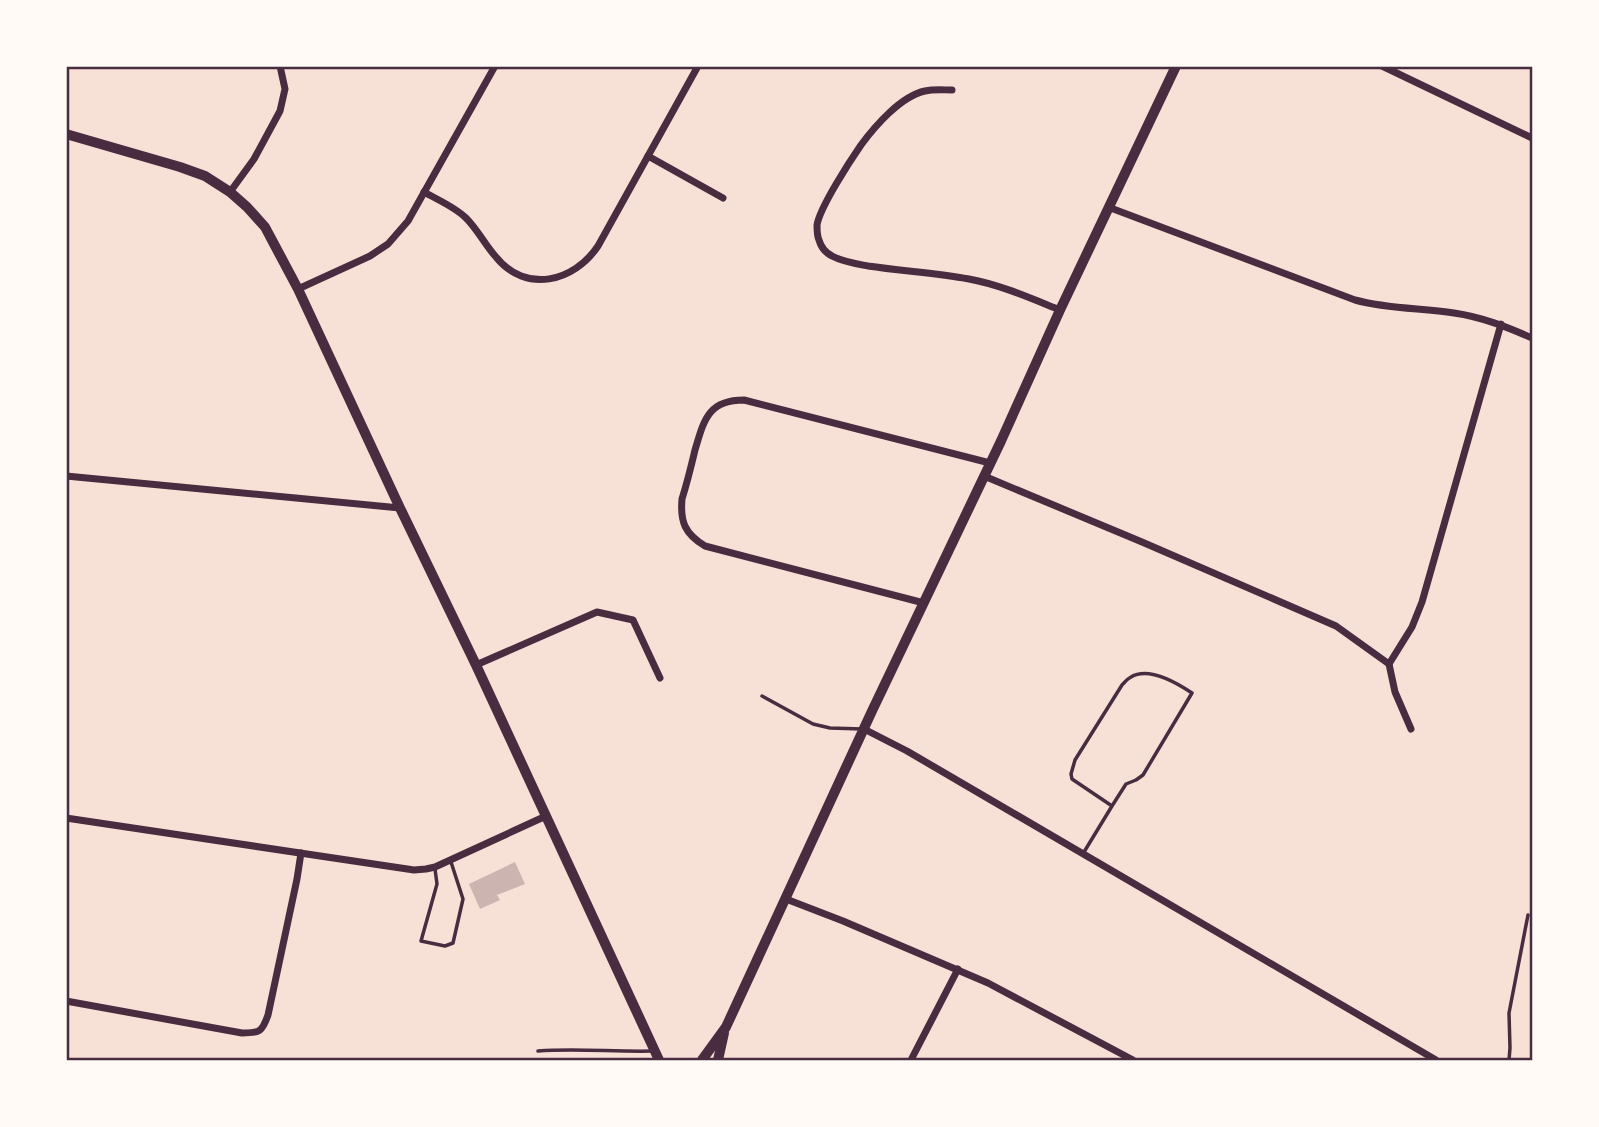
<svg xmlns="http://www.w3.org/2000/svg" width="1599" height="1127" viewBox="0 0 1599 1127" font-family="Signika,sans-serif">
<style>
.building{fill:#ccb4b1}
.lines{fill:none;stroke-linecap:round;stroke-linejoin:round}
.service{stroke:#4a2c40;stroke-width:3.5}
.minor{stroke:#4a2c40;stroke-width:7}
.tertiary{stroke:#4a2c40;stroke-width:10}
.secondary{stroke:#4a2c40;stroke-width:10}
.neatline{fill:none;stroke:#4a2c40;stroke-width:2.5}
</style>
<rect width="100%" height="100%" fill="#f7e1d7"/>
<polygon class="building" points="515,862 525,884 497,895 500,900 480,909 469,884"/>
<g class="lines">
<g class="service">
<polyline points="762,696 813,724 830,728 862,729"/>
<path d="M1084,852L1112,806L1072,779L1071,774L1075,760L1122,685C1125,682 1127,679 1131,677C1149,666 1177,683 1192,693L1143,775L1136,780L1126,784L1112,806"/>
<polyline points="435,869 437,884 421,941 445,946 453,943 463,899 451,862"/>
<path d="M538,1051C576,1048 614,1052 653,1051"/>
<polyline points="1509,1060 1510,1048 1509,1013 1528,915"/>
</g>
<g class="minor">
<polyline points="1382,66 1532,138"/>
<path d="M952,90C943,90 934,89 925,91C901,96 875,126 861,145C850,161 820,207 817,225C817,229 817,236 819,240C821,247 826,253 832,256C843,262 857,264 868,266C902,271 936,273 969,279C1001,285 1030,298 1060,310"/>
<polyline points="648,156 723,198"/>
<polyline points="230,192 254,159 280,111 285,89 280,66"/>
<path d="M424,192C438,200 455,207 466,218C478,230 485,245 496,257C526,294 574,282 598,246L698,66"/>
<path d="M1108,207L1355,300C1388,309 1420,308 1454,313C1482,317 1507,327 1532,338"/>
<polyline points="298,289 370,256 388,244 408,221 495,66"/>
<polyline points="66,476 400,508"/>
<polyline points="984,476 1142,542 1336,626 1389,664"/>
<path d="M924,603L705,546C685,534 680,522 682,499C687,483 691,467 695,450C704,420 708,400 744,400L990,463"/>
<polyline points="1389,664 1412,627 1422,602 1501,324"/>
<polyline points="1389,664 1395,692 1411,729"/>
<polyline points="476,665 597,612 633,620 660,678"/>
<polyline points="864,729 907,751 1436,1060"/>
<polyline points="66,818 414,870 426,869 435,867 546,816"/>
<polyline points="786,899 843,921 988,983 1133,1060"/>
<path d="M66,1001L242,1033C260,1033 262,1032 268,1015L297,879L301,853"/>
<polyline points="911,1060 958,969"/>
</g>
<polyline class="tertiary" points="66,134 180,167 205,176 230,192 247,207 265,227 298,289 400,508 476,665 659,1060"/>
<g class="secondary">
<polyline points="702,1060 726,1027 872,711 1001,441 1060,310 1176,66"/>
<polyline points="718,1060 724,1033"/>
</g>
</g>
<rect width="1599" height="1127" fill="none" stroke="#fffaf5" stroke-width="136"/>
<rect x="68" y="68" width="1463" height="991" class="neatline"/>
</svg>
